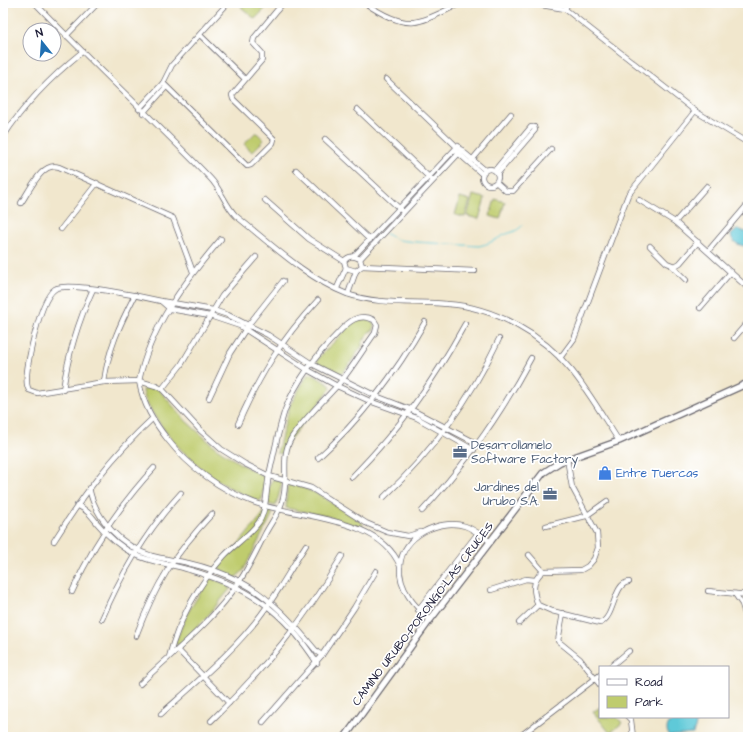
<svg xmlns="http://www.w3.org/2000/svg" width="751" height="740" viewBox="0 0 751 740" font-family="'Architects Daughter',sans-serif">
<style>
.green{fill:#bfcc6e;stroke:#707754}
.water{fill:#5ec9d8;stroke:#40768a}
.lines{fill:none;stroke-linecap:round;stroke-linejoin:round}
.stream{stroke:#5ec9d8;stroke-width:1}
.minor-casing{stroke:#6a676e;stroke-width:6}
.major-casing{stroke:#6a676e;stroke-width:8}
.minor{stroke:#fff;stroke-width:4.5}
.major{stroke:#fff;stroke-width:5.5}
.labels{text-anchor:middle;dominant-baseline:central;stroke-width:3.5;stroke-linejoin:round;paint-order:stroke}
.service-label{font-size:12px;fill:#4e5e75;stroke:#fff;text-anchor:start}
.shop-label{font-size:12px;fill:#366cbe;stroke:#fff;text-anchor:start}
.street-label{font-size:12px;fill:#22223b;stroke:#fff}
</style>
<rect width="100%" height="100%" fill="#fff"/>
<filter id="ink" filterUnits="userSpaceOnUse"><feTurbulence type="fractalNoise" baseFrequency=".025" numOctaves="2"/><feDisplacementMap in="SourceGraphic" scale="8" xChannelSelector="R" yChannelSelector="G"/><feConvolveMatrix kernelMatrix="1 2 1 2 8 2 1 2 1" color-interpolation-filters="sRGB"/></filter>
<filter id="wash" filterUnits="userSpaceOnUse"><feTurbulence type="fractalNoise" baseFrequency=".012" numOctaves="4" result="noise"/><feDisplacementMap in="SourceGraphic" scale="16" xChannelSelector="R" yChannelSelector="G"/><feGaussianBlur stdDeviation="0.9" result="paint"/><feColorMatrix in="noise" values="0 0 0 0 0 0 0 0 0 0 0 0 0 0 0 0 0 1.4 0 .05"/><feComposite in="paint" operator="in"/></filter>
<g filter="url(#wash)">
<rect width="100%" height="100%" fill="#f1e7cd"/>
<g class="green">
<polygon points="245,3 271,3 255,19 241,7"/>
<polygon points="256,132 264,140 252,152 244,144"/>
<polygon points="473,195 485,198 479,219 467,216"/>
<polygon points="460,197 470,200 465,217 455,215"/>
<polygon points="495,199 505,202 500,219 490,216"/>
<polygon points="367,319 374,324 374,330 369,332 362,343 362,346 343,373 336,374 318,364 317,360 321,355 356,320"/>
<polygon points="308,374 312,374 330,385 331,388 286,444 282,454 277,453 290,405"/>
<path d="M150,386L159,390L186,421L215,447L239,463L265,477L262,499L259,501C216,486 178,453 154,415C149,407 144,400 143,390Z"/>
<path d="M273,479L281,481L282,483L276,506L268,504C265,497 268,485 273,479Z"/>
<polygon points="289,484 293,484 318,494 363,523 362,528 327,516 286,508 287,488"/>
<polygon points="267,509 272,510 272,515 243,571 235,578 218,568 219,565 238,545"/>
<polygon points="210,578 229,585 230,589 205,619 181,644 176,645 175,642 188,612"/>
<polygon points="600,707 600,717 617,717 622,723 610,733 593,712"/>
</g>
<g class="water">
<path d="M738,229L748,233L747,246C740,246 732,243 731,235Z"/>
<path d="M677,717L695,718L696,725L693,734L669,736C664,727 669,721 677,717Z"/>
</g>
<g class="lines">
<g class="stream">
<path d="M386,234L398,240L416,242L479,246C489,244 495,240 504,235C511,232 516,232 522,226"/>
<polyline points="3,464 3,465"/>
</g>
</g>
</g>
<g filter="url(#ink)">
<g class="lines">
<defs>
<g id="minor">
<path d="M35,3C92,63 153,119 210,178C221,189 225,205 236,216C270,243 306,278 347,294C378,305 414,301 447,304C494,307 542,334 572,371C589,392 604,418 619,441"/>
<path d="M365,3C378,12 397,24 414,22C428,21 448,9 461,3"/>
<polyline points="529,3 565,9 695,111 748,143"/>
<polyline points="565,9 568,3"/>
<polyline points="200,35 245,79"/>
<polyline points="66,36 98,3"/>
<polyline points="386,79 455,145 485,170"/>
<polyline points="163,83 247,166 251,165 273,143 274,139 233,99 232,95 262,60 262,53 253,43 254,38 283,3"/>
<polyline points="139,109 163,83 172,65 228,3"/>
<polyline points="357,109 431,179"/>
<polyline points="143,113 166,87"/>
<path d="M3,137C25,103 51,77 82,52"/>
<polyline points="325,139 401,210"/>
<polyline points="457,152 482,174"/>
<polyline points="472,160 511,114"/>
<circle cx="490" cy="177" r="8"/>
<polyline points="296,170 370,240"/>
<polyline points="495,170 531,127 534,127"/>
<polyline points="498,173 535,130 534,127"/>
<polyline points="497,183 506,191 513,191 551,149"/>
<path d="M265,200L309,239L344,261L346,268L356,271L362,266L360,259C353,256 349,255 344,261"/>
<polyline points="639,200 675,222 748,288"/>
<path d="M21,203C30,190 42,161 59,167L173,218L193,272"/>
<polyline points="675,222 707,186"/>
<polyline points="61,229 97,183"/>
<polyline points="650,246 667,263 675,266 680,263 698,242"/>
<polyline points="708,251 748,204"/>
<polyline points="354,256 458,146"/>
<polyline points="360,259 462,150"/>
<polyline points="362,266 475,271"/>
<polyline points="672,266 686,280"/>
<polyline points="337,288 346,268"/>
<polyline points="348,294 356,271"/>
<path d="M161,301C144,297 68,281 55,289C44,296 35,332 32,345C30,355 23,381 29,390L37,393L104,382L139,381C150,327 185,281 221,239"/>
<polyline points="700,308 731,272"/>
<polyline points="734,338 748,322"/>
<polyline points="560,358 574,339 628,195 695,111"/>
<path d="M104,382C108,350 120,324 135,295"/>
<polyline points="162,389 181,365 222,296 256,257"/>
<path d="M63,390C68,354 78,322 93,289"/>
<polyline points="209,398 230,353 249,324 283,281"/>
<path d="M238,424C260,374 281,340 318,300"/>
<polyline points="474,450 417,418 372,402 337,386 308,370 240,326 210,316 170,309 161,301 213,310 228,315 268,335 312,364 376,396 412,410 478,444"/>
<path d="M318,458C361,419 396,373 425,322"/>
<path d="M567,459L572,487L597,533L598,548L594,559L588,566L581,570L543,571C531,581 533,592 538,605L552,611L600,623C615,618 613,583 629,582"/>
<path d="M352,477C400,428 432,384 465,324"/>
<path d="M89,488C96,520 121,546 152,556C163,559 176,560 188,563C205,567 223,573 239,581C272,598 294,624 317,652L322,655"/>
<path d="M384,497C431,453 471,398 499,339"/>
<path d="M77,505C87,510 91,515 97,523C107,535 120,547 134,554C152,563 171,564 190,570C249,587 283,610 317,663"/>
<path d="M422,511C466,464 501,414 531,358"/>
<polyline points="546,526 586,516 607,501"/>
<path d="M54,541C84,494 111,457 152,419"/>
<polyline points="529,555 543,571"/>
<path d="M400,566C379,515 297,519 253,502C221,490 189,467 168,440C154,422 143,405 139,381L156,386L162,389L200,430L221,449L245,464L269,476L311,488L366,523L387,532L408,536L421,532"/>
<polyline points="491,590 526,579 535,580"/>
<polyline points="708,591 748,595"/>
<path d="M72,592C92,546 120,505 154,468"/>
<polyline points="735,594 742,604 748,624"/>
<polyline points="418,610 478,533"/>
<polyline points="563,613 558,641 580,659 600,685"/>
<path d="M102,619C122,572 146,531 181,493"/>
<path d="M430,620C415,606 398,589 400,566C402,536 439,518 465,526C474,529 483,537 491,542"/>
<polyline points="519,623 538,605"/>
<path d="M136,636C155,585 175,553 212,514"/>
<polyline points="178,650 229,703"/>
<polyline points="610,667 629,651"/>
<path d="M140,684C174,651 213,622 239,582C249,567 257,550 265,534C270,524 279,513 282,502C290,480 279,457 292,437C306,416 326,399 342,380C354,365 364,348 375,333L377,325L374,320C359,312 348,322 338,333C317,354 295,383 285,410C278,431 274,454 269,475C266,490 267,509 259,522C250,535 234,545 224,556C198,585 179,619 169,657"/>
<path d="M161,714C198,681 239,647 268,605C282,586 293,565 306,545"/>
<polyline points="628,717 631,720 633,737"/>
<path d="M211,721C265,668 304,621 342,556"/>
<polyline points="263,722 322,655 354,608 376,571"/>
<polyline points="519,737 600,675"/>
</g>
<polyline id="major" points="345,737 430,620 543,473 560,462 619,441 748,383"/>
</defs>
<use href="#minor" class="minor-casing"/>
<use href="#major" class="major-casing"/>
<use href="#minor" class="minor"/>
<use href="#major" class="major"/>
</g>
</g>
<defs>
<symbol id="office-bare" viewBox="-9 -9 18 18"><path d="M-6-3h4V-5.5h4V-3h4V5H-6ZM-1-4.5V-3h2v-1.5ZM-6 0V1H6V0Z" fill="#5c6f8a" stroke="#fff" stroke-width="2.5" paint-order="stroke"/></symbol>
<symbol id="shop-bare" viewBox="-9 -9 18 18"><path d="M-5-2.5h2.3a2.7 3.5 0 0 1 5.4 0H5L5.5 6h-11ZM-1.5-2.5h3a1.5 2.3 0 0 0-3 0Z" fill="#3f7fe0" stroke="#fff" stroke-width="2.5" paint-order="stroke"/></symbol>
</defs>
<g fill-rule="evenodd">
<use href="#office-bare" x="450" y="442" width="20" height="20"/>
<use href="#shop-bare" x="595" y="463" width="20" height="20"/>
<use href="#office-bare" x="540" y="484" width="20" height="20"/>
</g>
<g class="labels">
<g class="service-label">
<text x="471" y="445">Desarrollamelo<tspan x="471" dy="14">Software Factory</tspan></text>
<text x="539" y="487" text-anchor="end">Jardines del<tspan x="539" dy="14">Urubo S.A.</tspan></text>
</g>
<g class="shop-label">
<text x="616" y="473">Entre Tuercas</text>
</g>
<g class="street-label">
<text transform="translate(423 614) rotate(-53)">CAMINO URUBO-PORONGO-LAS CRUCES</text>
</g>
</g>
<rect width="751" height="740" fill="none" stroke="#fff" stroke-width="16"/>
<rect x="599" y="666" width="130" height="52" fill="#ffffff" stroke="#a7a7b1"/>
<rect x="607" y="679" width="20" height="6" fill="#ffffff" stroke="#a7a7b1"/>
<text x="635" y="686" font-size="12" fill="#22223b">Road</text>
<rect x="607" y="696" width="20" height="12" fill="#bfcc6e" stroke="#a7a7b1"/>
<text x="635" y="706" font-size="12" fill="#22223b">Park</text>
<g transform="translate(42 42) rotate(343)"><circle r="19" fill="#ffffff" stroke="#a7a7b1"/>
<path d="M0-3L7 15L0 10L-7 15Z" fill="#1f6fb2"/>
<text y="-6" font-size="11" font-weight="bold" text-anchor="middle" fill="#22223b">N</text>
</g>
</svg>
